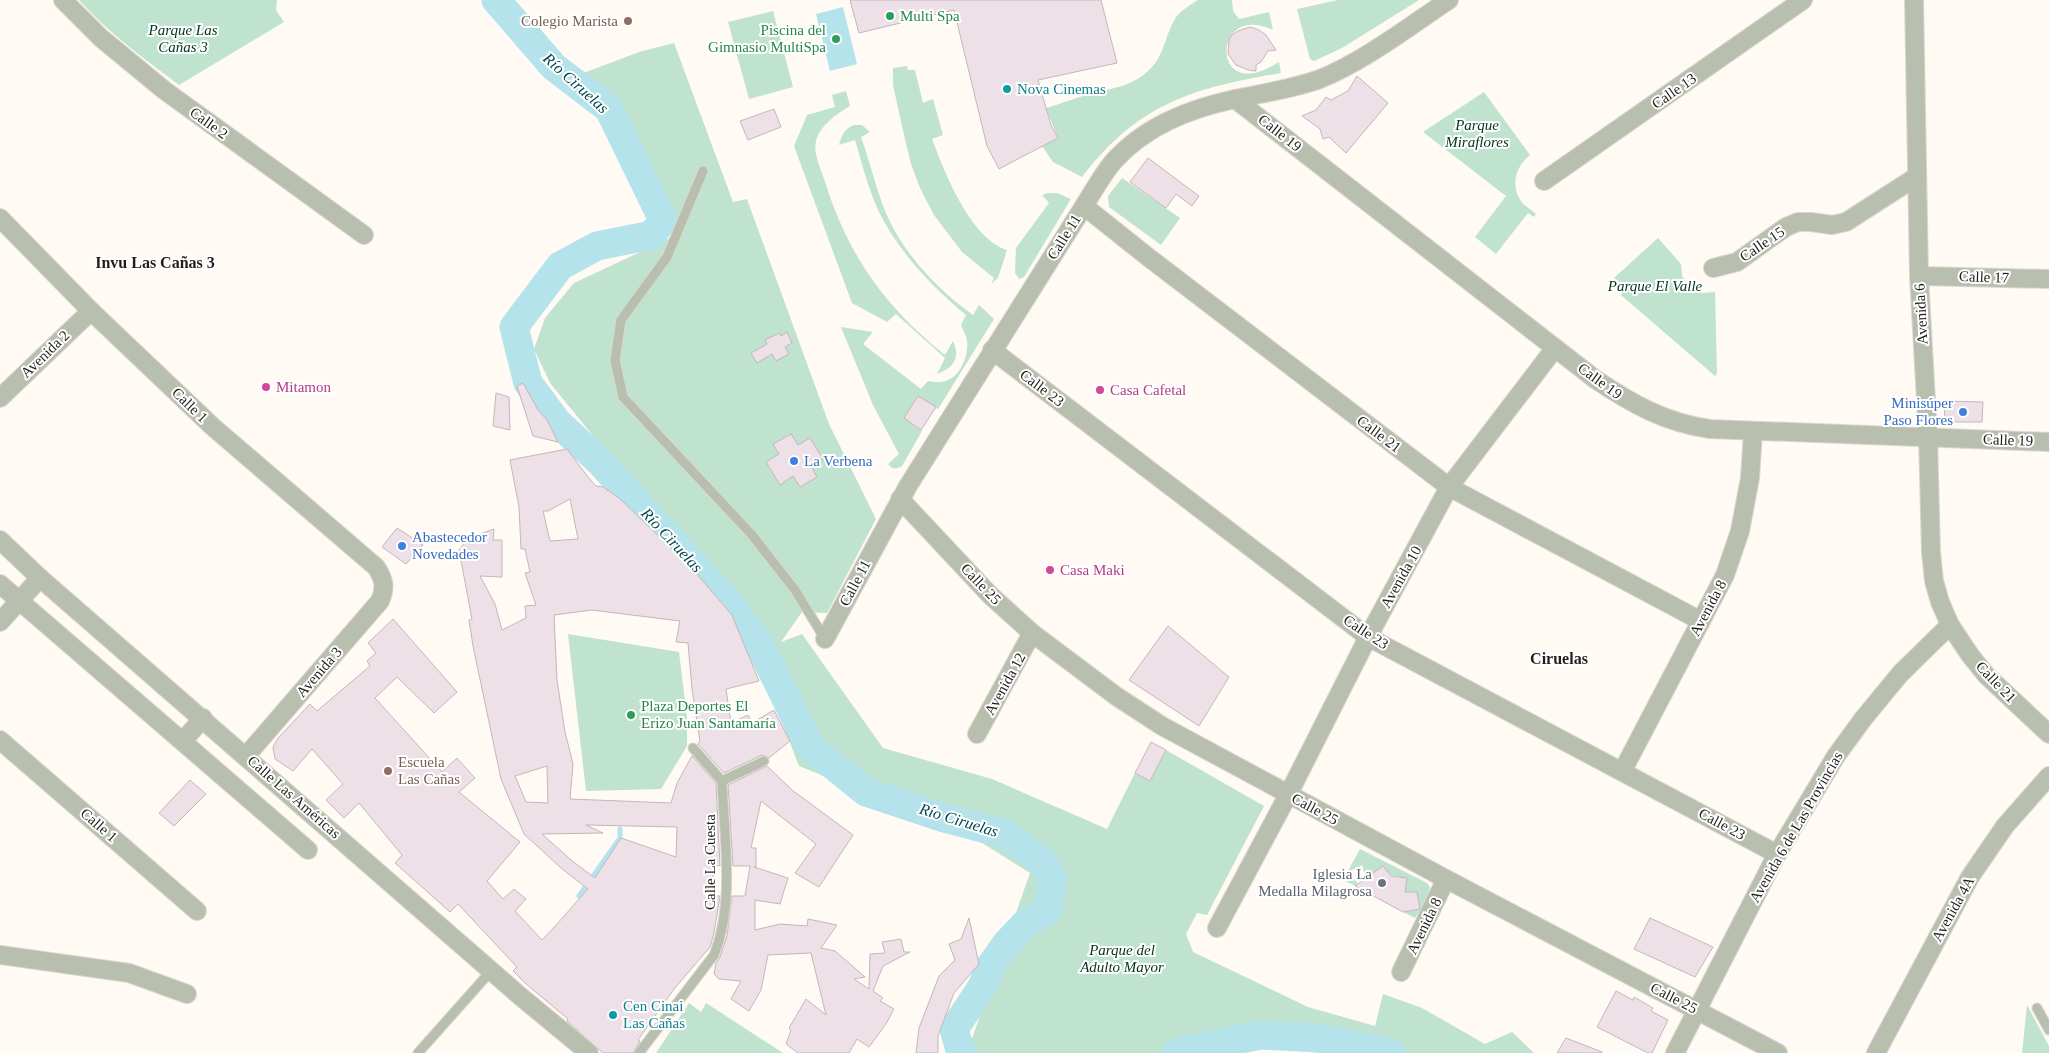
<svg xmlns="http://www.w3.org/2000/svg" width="2049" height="1053" viewBox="0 0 2049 1053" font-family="'Times New Roman',serif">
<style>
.green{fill:#bfe3ce}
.water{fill:#b4e3ec}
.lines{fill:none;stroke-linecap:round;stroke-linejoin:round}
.stream{stroke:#b4e3ec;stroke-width:5}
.river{stroke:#b4e3ec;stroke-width:29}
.building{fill:#eee0e7;stroke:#c4b6bd;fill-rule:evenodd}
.lane-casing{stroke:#dbd7d0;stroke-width:11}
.street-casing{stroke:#dbd7d0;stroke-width:20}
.lane{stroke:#b8bfaf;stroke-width:9}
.street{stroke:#b8bfaf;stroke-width:18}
.leisure-dot{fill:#2e9e5b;stroke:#fff;stroke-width:2}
.education-dot{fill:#8d6e63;stroke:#fff;stroke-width:2}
.culture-dot{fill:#0f9aa8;stroke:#fff;stroke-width:2}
.hotel-dot{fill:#d1479c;stroke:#fff;stroke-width:2}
.shop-dot{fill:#3f7fe0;stroke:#fff;stroke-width:2}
.worship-dot{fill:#6b7280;stroke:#fff;stroke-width:2}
.labels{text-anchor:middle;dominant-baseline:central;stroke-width:4;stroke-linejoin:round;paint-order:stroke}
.leisure-label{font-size:15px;fill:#27864d;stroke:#fff;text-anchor:start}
.education-label{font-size:15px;fill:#785e54;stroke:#fff;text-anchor:end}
.park-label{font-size:15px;font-style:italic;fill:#01331e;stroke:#fff}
.culture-label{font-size:15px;fill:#0d838f;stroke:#fff;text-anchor:start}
.street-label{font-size:15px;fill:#211e1a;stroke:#fff}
.hotel-label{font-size:15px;fill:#b23c85;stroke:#fff;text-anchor:start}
.shop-label{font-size:15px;fill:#366cbe;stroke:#fff;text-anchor:start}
.worship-label{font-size:15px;fill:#5b616d;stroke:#fff;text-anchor:end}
.water-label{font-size:16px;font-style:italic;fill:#004751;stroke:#fff}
.neighbourhood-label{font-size:16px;font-weight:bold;fill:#211e1a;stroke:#fff}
</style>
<rect width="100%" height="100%" fill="#fffaf3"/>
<g class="green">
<path d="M79,0H277L276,10L284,22L179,85C145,59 108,33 79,0Z"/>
<path d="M1198,0H1232L1233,11L1239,19L1269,12L1273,30C1211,0 1209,108 1279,62L1281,73C1193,88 1139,103 1082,177L1053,162L1042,146L1058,138L1046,108C1060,104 1075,98 1090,94C1113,88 1135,86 1152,67C1165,53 1166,31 1177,16C1183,9 1190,5 1198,0Z"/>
<polygon points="1338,0 1419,0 1342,48 1314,61 1310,59 1297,9"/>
<polygon points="773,11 793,87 749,99 728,22"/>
<polygon points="674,43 733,202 747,199 829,424 876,519 827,613 802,612 781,642 802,634 883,748 992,779 1107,829 1135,773 1150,781 1166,750 1264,806 1207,915 1197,913 1186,934 1193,952 1308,1007 1375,1026 1383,994 1422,1008 1485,1044 1512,1032 1534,1053 1318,1053 1258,1046 1221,1053 967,1053 1030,873 971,836 799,766 755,652 773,644 675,529 608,454 550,383 534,349 545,318 574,283 683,232 616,102 581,74 639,52"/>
<path d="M907,66L908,70H915L923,103L933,99L943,135L932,139C945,173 970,238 1007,250L998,278L991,284L994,278L962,252L934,215L920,188L911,164L904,135L893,85V68Z"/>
<path d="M846,91L850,106C837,114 820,125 816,141C813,154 821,169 825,182C848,255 885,307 945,355L953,341C961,358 953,368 937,374L945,358L896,314L887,322L852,303L794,146L807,115L835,107L832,95Z"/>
<path d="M1484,92L1530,155C1516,166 1510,185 1521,201C1524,206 1532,210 1536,214L1534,217L1528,213L1496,254L1475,237L1506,196L1423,132Z"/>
<path d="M854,125H862L870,132L861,137C869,159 874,181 882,203C898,248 934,287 973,315L979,305L994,319L938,409L918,396L904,418L922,431L902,466C896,469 893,470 888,464L899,454L873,405L841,327L873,332L863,344L921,389L928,381C935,382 941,383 948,380C961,375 969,354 967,340C966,335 963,330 961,325L966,315C931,286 898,251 878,210C868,188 862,163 855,140L839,145C842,135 844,129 854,125Z"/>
<polygon points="1122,178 1180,218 1161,245 1109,207 1108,196"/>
<polygon points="1048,193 1057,193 1071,199 1024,277 1019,279 1015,273 1016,248 1049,203 1042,195"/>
<polygon points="1658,238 1681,264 1682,276 1689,287 1702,293 1715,292 1717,373 1715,376 1621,295 1626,287 1614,278"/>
<polygon points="568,634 679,652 687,718 687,746 661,789 586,791"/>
<polygon points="1360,849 1427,883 1430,887 1428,899 1415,918 1403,912 1420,908 1417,892 1405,892 1407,878 1391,875 1383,867 1373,873 1364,872 1362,865 1350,871 1360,888 1343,880"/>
<polygon points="689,1003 701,1012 706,1003 783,1053 656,1053"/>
<polygon points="2027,1005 2049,1046 2049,1053 2022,1053"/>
</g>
<polygon class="water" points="843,7 857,64 830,71 816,14"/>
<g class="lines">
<polyline class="stream" points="579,896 620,838 620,829"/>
<g class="river">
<polyline points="496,0 554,67 609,109 663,220 652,235 597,246 560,266 514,327 528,383 557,422 599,461 729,603 760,646 810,747 866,792 944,818 1005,834 1043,862 1053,880 1047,911 1025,924 1006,944 990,967 982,987 954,1029 960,1050 963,1053"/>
<polyline points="1176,1053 1260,1035 1321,1038 1391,1053"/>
</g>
</g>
<g class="building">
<polygon points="850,0 1101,0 1117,63 1038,80 1051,125 1058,138 999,169 987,146 954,10 859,33"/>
<polygon points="1250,27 1259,30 1266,35 1276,50 1268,51 1261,62 1256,65 1256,71 1248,70 1236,65 1228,54 1229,40 1232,35 1238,31"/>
<polygon points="1357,76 1388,103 1346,153 1329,137 1323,139 1320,129 1302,116 1316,110 1326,97 1331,100 1348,91"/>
<polygon points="774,109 781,127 748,140 740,121"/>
<polygon points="1148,158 1199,196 1192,206 1176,194 1166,208 1130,182"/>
<polygon points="787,332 792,343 785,347 789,354 776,361 772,354 757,363 751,353 767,344 765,340 779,333 781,336"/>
<polygon points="523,383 538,410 547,420 558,442 533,436 517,386"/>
<polygon points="496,393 509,397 510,430 493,426"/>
<polygon points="918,396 936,407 921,430 904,418"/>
<polygon points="1944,401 1983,402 1982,422 1945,422"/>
<polygon points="791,434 798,445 810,438 823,459 811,466 817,477 800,487 793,476 780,485 766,462 779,454 773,444"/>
<path d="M567,449L588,477L596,486L603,487L619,498L690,566L732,615L759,681L726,689L731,723L748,715L752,723L774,710L790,741L769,758L762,755L724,773L698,744L700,741L692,689L688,643L676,642L680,621L592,610L554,615L557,680L565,732L573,764L570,799L671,803L677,783L692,756L716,783L720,866L714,865L712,896H720L714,933L710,947L674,989L638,1040L640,1041L633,1053H603L567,1021L568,1019L525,983L513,971L517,967L458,904L450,912L395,863L402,855L359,803L344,818L326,800L343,784L312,749L293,771L275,759L273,747L278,738L310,704L317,711L370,666L367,661L376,653L368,643L393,619L457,692L434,713L397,677L375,698L442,772L457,758L475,778L459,792L520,842L487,881L503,899L514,889L526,899L515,911L542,940L557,924L588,889L561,868L524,834L501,779L473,646L469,620L472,619L459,550L469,538L494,529L493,540H502V577L480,576L495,604L502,630L526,618L525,606L536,605L525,573L530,572L525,549H521L519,507L510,460ZM570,499L578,539L550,541L543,511H548ZM547,766L548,803L526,802L515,776ZM586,825L677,827L676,857L621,838L595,878L571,860L542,834L603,833Z"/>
<polygon points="397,528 423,545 406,564 382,547"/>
<polygon points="1168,626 1229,677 1199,726 1129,680"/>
<polygon points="1151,742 1166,750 1150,781 1135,773"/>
<polygon points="767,766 792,790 853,835 819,887 795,873 816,844 761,801 751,848 756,848 756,867 754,867 788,878 780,904 755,900 755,930 780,924 807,926 808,919 837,925 821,948 835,951 865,977 854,979 869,989 870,954 885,953 882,942 901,939 904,952 910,952 883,966 873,991 883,998 880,1001 894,1009 886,1024 869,1047 857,1039 849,1053 798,1053 786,1044 791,1030 789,1028 806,999 826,1015 811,953 768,955 761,990 749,1011 731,999 741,981 719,979 714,974 716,963 720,957 727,936 732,896 745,896 750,866 733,866 728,785"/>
<polygon points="190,780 206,794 174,826 159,813"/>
<polygon points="1383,866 1391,876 1407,878 1405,892 1417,892 1420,909 1403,912 1355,886"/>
<polygon points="969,918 979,964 954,993 938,1036 938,1053 916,1053 919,1028 939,976 955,960 949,944 961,939"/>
<polygon points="1650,918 1713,947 1695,977 1634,949"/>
<polygon points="1616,991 1633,1000 1634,997 1653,1008 1651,1011 1668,1020 1652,1053 1648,1053 1597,1027"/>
<polygon points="1566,1038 1602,1052 1602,1053 1557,1053"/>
</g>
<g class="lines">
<defs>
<g id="lane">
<polyline points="703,171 667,257 621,320 615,360 623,397 752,535 795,590 825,639"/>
<polyline points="693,748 722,781"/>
<polyline points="2037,1008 2049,1030"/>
<polyline points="418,1053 491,971"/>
<path d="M639,1053L714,955C735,903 724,836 722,781L764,761"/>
</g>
<g id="street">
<polyline points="63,0 101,38 164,90 364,235"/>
<polyline points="1914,0 1919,276 1928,437 1931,552 1934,581 1940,602 1950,625 1970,655 1986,675 2049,734"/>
<path d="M1235,99L1595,379C1632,404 1666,423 1710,429L2049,442"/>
<polyline points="1544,181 1803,0"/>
<polyline points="1084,206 1148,257 1449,487 1701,621"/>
<path d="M0,218L91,311L213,427L376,567C384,579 386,587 380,601L246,756"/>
<polyline points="1713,268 1737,262 1786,227 1798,222 1811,222 1832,225 1846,222 1916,177"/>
<polyline points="1919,276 2049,279"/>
<polyline points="992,350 1368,637 1777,854"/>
<polyline points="0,398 91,311"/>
<polyline points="900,499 990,595 1032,633 1116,696 1162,726 1446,879 1778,1053"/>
<polyline points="0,540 40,578 520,996 589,1053"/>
<polyline points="0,584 308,850"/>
<polyline points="0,622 40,578"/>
<path d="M825,639L908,486L1084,206C1093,192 1102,175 1113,162C1145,126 1189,109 1235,99C1263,93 1293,89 1320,79C1366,60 1408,27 1449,0"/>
<polyline points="977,734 1032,633"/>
<polyline points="0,740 197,911"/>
<polyline points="183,741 203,718"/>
<polyline points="1623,770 1725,575 1740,531 1750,478 1753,432"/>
<polyline points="1217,928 1288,795 1368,637 1449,487 1555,348"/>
<polyline points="0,955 129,973 187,994"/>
<polyline points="1401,972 1446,879"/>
<polyline points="1675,1053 1777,854 1836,756 1863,719 1900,674 1950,625"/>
<polyline points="1876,1053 1970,877 2005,826 2049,776"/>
</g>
</defs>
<use href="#lane" class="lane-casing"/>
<use href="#street" class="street-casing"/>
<use href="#lane" class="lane"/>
<use href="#street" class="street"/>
</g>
<g class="leisure-dot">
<circle cx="890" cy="16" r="5"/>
<circle cx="836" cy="39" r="5"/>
<circle cx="631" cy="715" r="5"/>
</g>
<g class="education-dot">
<circle cx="628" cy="21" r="5"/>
<circle cx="388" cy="771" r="5"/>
</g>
<g class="culture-dot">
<circle cx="1007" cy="89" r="5"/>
<circle cx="613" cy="1015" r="5"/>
</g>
<g class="hotel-dot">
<circle cx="266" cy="387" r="5"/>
<circle cx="1100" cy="390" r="5"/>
<circle cx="1050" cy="570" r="5"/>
</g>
<g class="shop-dot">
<circle cx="1963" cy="412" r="5"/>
<circle cx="794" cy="461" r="5"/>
<circle cx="402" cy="546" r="5"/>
</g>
<circle class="worship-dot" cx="1382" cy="883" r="5"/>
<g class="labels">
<g class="leisure-label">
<text x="900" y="16">Multi Spa</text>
<text x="826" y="30" text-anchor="end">Piscina del<tspan x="826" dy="17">Gimnasio MultiSpa</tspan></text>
<text x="641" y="706">Plaza Deportes El<tspan x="641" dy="17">Erizo Juan Santamaría</tspan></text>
</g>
<g class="education-label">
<text x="618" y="21">Colegio Marista</text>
<text x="398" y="762" text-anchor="start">Escuela<tspan x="398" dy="17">Las Cañas</tspan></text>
</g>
<g class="park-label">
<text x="183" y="30">Parque Las<tspan x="183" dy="17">Cañas 3</tspan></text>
<text x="1477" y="125">Parque<tspan x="1477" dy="17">Miraflores</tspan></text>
<text x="1655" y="286">Parque El Valle</text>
<text x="1122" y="950">Parque del<tspan x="1122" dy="17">Adulto Mayor</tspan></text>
</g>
<g class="culture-label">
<text x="1017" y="89">Nova Cinemas</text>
<text x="623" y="1006">Cen Cinai<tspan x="623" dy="17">Las Cañas</tspan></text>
</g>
<g class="street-label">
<text transform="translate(1674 91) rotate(-35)">Calle 13</text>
<text transform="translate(209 123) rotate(36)">Calle 2</text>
<text transform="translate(1280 133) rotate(38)">Calle 19</text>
<text transform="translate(1064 237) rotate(-58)">Calle 11</text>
<text transform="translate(1762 244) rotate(-34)">Calle 15</text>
<text transform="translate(1984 277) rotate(2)">Calle 17</text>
<text transform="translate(1921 314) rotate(-93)">Avenida 6</text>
<text transform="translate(45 354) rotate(-44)">Avenida 2</text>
<text transform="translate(1600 381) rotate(36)">Calle 19</text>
<text transform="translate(1042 388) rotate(37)">Calle 23</text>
<text transform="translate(190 405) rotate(44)">Calle 1</text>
<text transform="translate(1379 434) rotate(37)">Calle 21</text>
<text transform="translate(2008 440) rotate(2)">Calle 19</text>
<text transform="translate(1401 577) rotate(-61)">Avenida 10</text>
<text transform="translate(855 583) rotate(-62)">Calle 11</text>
<text transform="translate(981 584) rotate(46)">Calle 25</text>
<text transform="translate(1708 608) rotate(-62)">Avenida 8</text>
<text transform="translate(1366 632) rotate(33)">Calle 23</text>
<text transform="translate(319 672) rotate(-49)">Avenida 3</text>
<text transform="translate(1996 682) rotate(46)">Calle 21</text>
<text transform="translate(1005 684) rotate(-61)">Avenida 12</text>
<text transform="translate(294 797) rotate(41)">Calle Las Américas</text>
<text transform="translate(1315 809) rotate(28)">Calle 25</text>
<text transform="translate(1722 824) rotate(28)">Calle 23</text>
<text transform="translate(99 825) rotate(41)">Calle 1</text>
<text transform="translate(1796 827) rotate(-60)">Avenida 6 de Las Provincias</text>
<text transform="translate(710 862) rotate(-90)">Calle La Cuesta</text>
<text transform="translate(1953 909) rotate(-61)">Avenida 4A</text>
<text transform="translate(1424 926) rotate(-64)">Avenida 8</text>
<text transform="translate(1674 998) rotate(27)">Calle 25</text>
</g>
<g class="hotel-label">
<text x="276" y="387">Mitamon</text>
<text x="1110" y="390">Casa Cafetal</text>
<text x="1060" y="570">Casa Maki</text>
</g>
<g class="shop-label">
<text x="1953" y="403" text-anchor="end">Minisúper<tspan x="1953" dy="17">Paso Flores</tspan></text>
<text x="804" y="461">La Verbena</text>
<text x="412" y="537">Abastecedor<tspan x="412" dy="17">Novedades</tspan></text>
</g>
<g class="worship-label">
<text x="1372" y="874">Iglesia La<tspan x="1372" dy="17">Medalla Milagrosa</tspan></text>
</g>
<g class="water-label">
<text transform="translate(576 83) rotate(42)">Río Ciruelas</text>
<text transform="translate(672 540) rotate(47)">Río Ciruelas</text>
<text transform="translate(959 820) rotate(17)">Río Ciruelas</text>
</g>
<g class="neighbourhood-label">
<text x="155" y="262">Invu Las Cañas 3</text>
<text x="1559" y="658">Ciruelas</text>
</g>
</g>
</svg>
